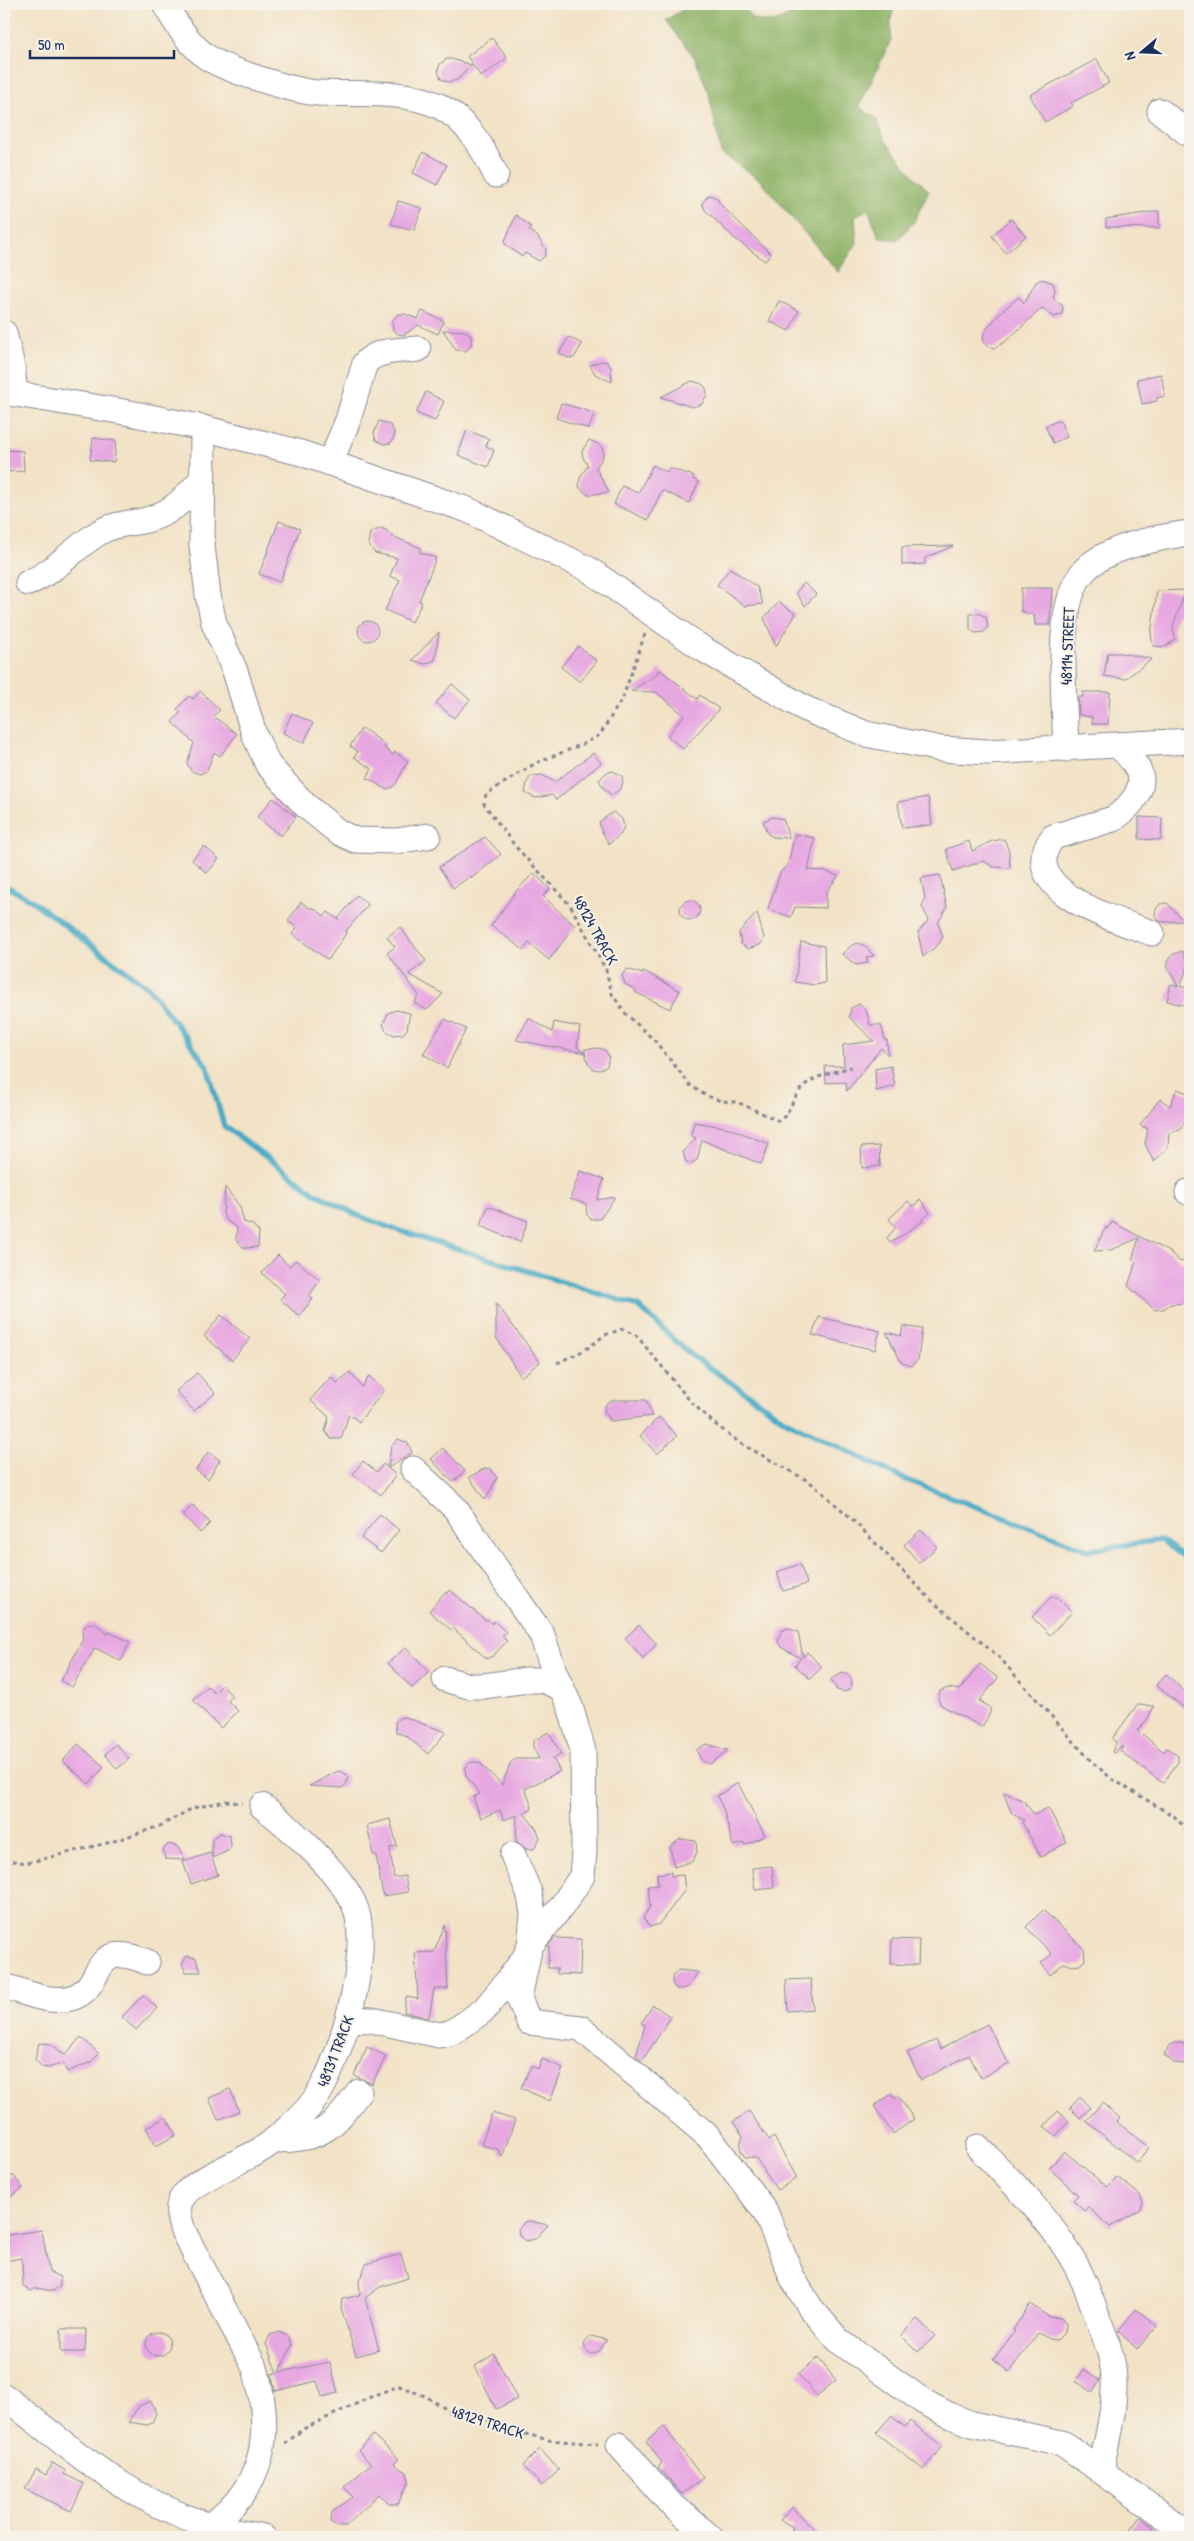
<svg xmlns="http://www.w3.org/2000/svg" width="1194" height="2541" viewBox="0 0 1194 2541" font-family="'Patrick Hand',sans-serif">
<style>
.forest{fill:#8fb368;stroke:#557163}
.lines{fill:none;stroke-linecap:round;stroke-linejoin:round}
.stream{stroke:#46aac5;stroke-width:5.5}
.building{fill:#e7a8e2}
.minor-casing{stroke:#868892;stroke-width:27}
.path{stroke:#868892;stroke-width:3;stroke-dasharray:4 4;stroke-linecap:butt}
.minor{stroke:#fff;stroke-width:25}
.labels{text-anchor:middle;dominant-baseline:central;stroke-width:4;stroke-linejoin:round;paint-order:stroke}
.street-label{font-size:16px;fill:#1b2f5e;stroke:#f7f3e8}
</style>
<rect width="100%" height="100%" fill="#f7f3e8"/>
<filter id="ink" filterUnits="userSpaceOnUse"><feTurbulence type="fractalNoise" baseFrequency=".02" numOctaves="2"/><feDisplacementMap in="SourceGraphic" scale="10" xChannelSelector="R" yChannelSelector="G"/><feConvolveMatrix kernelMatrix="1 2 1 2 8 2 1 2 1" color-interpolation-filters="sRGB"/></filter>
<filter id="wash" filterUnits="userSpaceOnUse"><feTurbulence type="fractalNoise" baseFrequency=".0096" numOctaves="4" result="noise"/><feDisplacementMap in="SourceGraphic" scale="20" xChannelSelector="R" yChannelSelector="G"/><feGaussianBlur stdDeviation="1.12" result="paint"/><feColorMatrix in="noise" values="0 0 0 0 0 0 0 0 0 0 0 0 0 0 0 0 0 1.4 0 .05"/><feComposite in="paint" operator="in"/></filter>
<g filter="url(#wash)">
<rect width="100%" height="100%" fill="#f2e2c6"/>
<path class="forest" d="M692,4H743L752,19C777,26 782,19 803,6V4H894L891,20V40L859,107L876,118L885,140L911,173L929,191L913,223L897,240L879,237L868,209L855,216L857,243L838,272L760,180L721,153L709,94L695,58L666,20Z"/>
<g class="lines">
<polyline class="stream" points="4,885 31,900 150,989 207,1066 224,1126 315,1193 357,1215 388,1227 638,1306 691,1355 785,1420 904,1479 1088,1550 1161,1540 1190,1561"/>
</g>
<g id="blocks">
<g class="building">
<polygon points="492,38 507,58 481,77 467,56"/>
<polygon points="447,59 451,59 472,65 457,80 448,82 441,79 438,71 440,64"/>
<polygon points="1097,59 1109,83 1071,103 1073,106 1045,122 1030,95"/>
<polygon points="423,152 447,165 437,185 413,173"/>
<polygon points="709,195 717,198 720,204 771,254 765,261 734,238 705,210 702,203"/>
<polygon points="398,201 422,208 414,230 391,224"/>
<polygon points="1159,211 1159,228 1106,227 1106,219"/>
<polygon points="516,215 531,227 529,230 538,237 546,250 545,256 539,261 525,253 522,257 504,243"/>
<polygon points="1011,219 1026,236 1006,253 992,236"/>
<polygon points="1042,279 1053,283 1055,290 1053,298 1063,306 1062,314 1054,317 1042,308 1005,342 994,348 987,346 983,342 984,332 1002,311 1019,297 1024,303 1036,282"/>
<polygon points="779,301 799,311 789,331 769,321"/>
<polygon points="422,311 444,321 438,334 418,325 404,335 398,334 393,330 392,321 398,314 404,314 418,319"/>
<polygon points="443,330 466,331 471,336 471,346 466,351 456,350"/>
<polygon points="569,337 582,344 574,358 568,358 559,353"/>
<polygon points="601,361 607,362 611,367 612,382 595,374 590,365"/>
<polygon points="1161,374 1165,396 1156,398 1157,401 1142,404 1137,379"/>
<polygon points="692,381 702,384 706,388 707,394 702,404 692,407 661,397"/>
<polygon points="426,392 444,401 435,421 416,413"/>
<polygon points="561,403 594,413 589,429 556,418"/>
<polygon points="1060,420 1067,437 1053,443 1045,426"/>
<polygon points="379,421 390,425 394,431 394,437 391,443 384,444 376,440 374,433"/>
<polygon points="467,430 489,439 486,446 494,450 488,467 458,455"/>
<polygon points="93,438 116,441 114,462 90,460"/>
<polygon points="589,440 598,444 603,449 603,456 596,468 609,492 588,495 579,487 580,478 588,465 583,458 582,451"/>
<polygon points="4,450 23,451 24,471 4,472"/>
<polygon points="653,465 667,472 669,468 694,476 693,479 699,482 689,503 662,490 648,520 614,504 622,486 638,493"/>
<polygon points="279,521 300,529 280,582 259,574"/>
<polygon points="381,528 386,530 392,536 421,548 419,552 436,558 419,601 422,602 412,622 385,610 400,580 390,576 397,558 375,553 368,544 370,533"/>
<polygon points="953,546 925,558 925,564 902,565 902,547"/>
<polygon points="730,568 757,587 763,604 745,606 717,585"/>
<polygon points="804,583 816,594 805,606 796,593"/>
<polygon points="1021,588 1052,588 1050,625 1035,625 1034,614 1025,614 1025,611 1021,612"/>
<polygon points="1186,590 1173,626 1175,639 1165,647 1153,646 1151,634 1157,591"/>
<polygon points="779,602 796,614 776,646 764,618"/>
<polygon points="970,613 980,614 986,617 988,627 984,632 975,633 970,629"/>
<circle cx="368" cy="631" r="10"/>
<polygon points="439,632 435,660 425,664 412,660"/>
<polygon points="578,646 597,661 580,682 561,667"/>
<polygon points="1108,653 1121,653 1152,659 1125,679 1104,676"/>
<polygon points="659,669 697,699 700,695 719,709 683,749 667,736 684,715 656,692 631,691 655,676"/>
<polygon points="452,684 470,700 454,718 436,703"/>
<polygon points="200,691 220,710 213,716 237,734 220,756 214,752 207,771 200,774 191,771 187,763 194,743 172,722 181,712 177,709 189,696 193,699"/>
<polygon points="1083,692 1110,692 1108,724 1092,724 1092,717 1079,715 1078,697 1083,697"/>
<polygon points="292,713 313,723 304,743 283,733"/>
<polygon points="362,728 386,745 384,748 393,755 395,752 408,761 395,785 391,788 386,789 367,778 372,769 354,757 358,752 350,746"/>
<polygon points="593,753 601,763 556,800 552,795 536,798 525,793 527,782 531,776 542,775 555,782"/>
<polygon points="613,771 622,776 623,783 620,789 612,795 604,789 599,780 606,773"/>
<polygon points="928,797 932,825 902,828 898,802"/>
<polygon points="273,798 296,817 281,836 257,817"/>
<polygon points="613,812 622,819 624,827 621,834 609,844 601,830 599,822"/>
<polygon points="773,817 783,819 789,838 773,837 768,834 763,821"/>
<polygon points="1139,817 1162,818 1161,840 1139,839"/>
<polygon points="795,834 815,838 808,870 825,871 838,876 826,893 826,908 795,907 791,917 768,909 780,873 788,864"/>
<polygon points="485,837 501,854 472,878 471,876 453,888 439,867"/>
<polygon points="1004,839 1009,851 1010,868 993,867 984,861 953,871 946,849 969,841 972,851 992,841"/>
<polygon points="204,846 219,859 207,873 192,860"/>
<polygon points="534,873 550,889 543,896 575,926 549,960 529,943 524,950 491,926 517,890"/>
<polygon points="940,875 947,908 938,923 943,937 939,944 923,957 918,932 929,920 922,907 925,899 921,878"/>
<polygon points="357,895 368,905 346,931 347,932 328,960 292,934 297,928 288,921 301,902 311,909 312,907 325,916 328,912 338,919"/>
<circle cx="690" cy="910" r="10"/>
<polygon points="1167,903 1169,905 1184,921 1163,922 1158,920 1155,915 1156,909 1160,904"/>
<polygon points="757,913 764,938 760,945 748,949 741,944 739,932"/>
<polygon points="400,927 426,961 409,974 443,994 427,1010 414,1003 419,995 387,953 395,947 387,937"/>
<polygon points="801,942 824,946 825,983 815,985 795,982"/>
<polygon points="858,943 865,946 874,956 866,957 868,963 856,965 842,954 852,945"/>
<polygon points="1182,951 1189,964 1180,986 1190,989 1187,1006 1167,1001 1171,984 1178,986 1168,968 1168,961 1172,955"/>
<polygon points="627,969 643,974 644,971 680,991 670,1009 635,992 636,990 625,984 622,975"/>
<polygon points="859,1004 866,1010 870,1025 881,1025 885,1040 887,1040 888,1055 881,1048 847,1091 846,1082 826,1083 825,1066 844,1066 843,1045 874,1041 849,1017 851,1008"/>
<polygon points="396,1010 410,1013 407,1029 403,1034 394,1035 386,1031 383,1024 388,1013"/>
<polygon points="529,1018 552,1032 554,1022 580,1027 577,1047 585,1053 585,1049 599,1048 605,1050 609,1056 607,1066 600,1070 593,1069 588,1063 585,1053 516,1040"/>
<polygon points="445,1019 466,1029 447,1068 423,1054"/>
<polygon points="891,1066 895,1086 876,1091 875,1069"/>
<polygon points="1177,1089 1190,1094 1190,1114 1180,1130 1169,1133 1168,1147 1154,1162 1145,1144 1148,1129 1140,1125 1160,1099 1170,1106"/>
<polygon points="694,1122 729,1128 769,1144 761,1164 702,1140 697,1160 692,1163 686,1162 683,1152 696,1138 691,1136"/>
<polygon points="879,1146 880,1166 862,1168 861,1147"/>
<polygon points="580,1171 604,1179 597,1200 615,1197 600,1219 591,1219 587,1215 586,1204 570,1199"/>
<polygon points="225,1187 240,1207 244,1222 253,1225 259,1232 258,1247 244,1248 236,1240 237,1228 226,1220 223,1214"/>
<polygon points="920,1199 930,1213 922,1219 923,1221 891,1243 887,1238 896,1227 889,1219 908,1201 913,1207"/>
<polygon points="488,1206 528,1221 520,1242 480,1226"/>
<polygon points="1112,1222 1171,1253 1179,1261 1190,1263 1190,1303 1171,1304 1163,1309 1155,1310 1128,1286 1136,1262 1132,1260 1139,1238 1111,1250 1094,1251 1106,1227 1107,1229"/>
<polygon points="278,1255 289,1266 296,1260 320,1280 309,1296 313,1299 299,1316 280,1299 285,1294 262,1273"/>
<polygon points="496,1303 540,1362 521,1377 496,1337"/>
<polygon points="221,1315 250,1339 232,1360 204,1336"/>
<polygon points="819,1317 880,1331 875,1350 812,1335"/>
<polygon points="903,1326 922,1329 918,1360 911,1366 901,1362 886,1332 901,1336"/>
<polygon points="350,1372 362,1387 369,1376 384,1390 359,1422 349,1414 341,1439 331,1439 325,1431 329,1417 310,1400 331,1377 337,1383"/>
<polygon points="197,1373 215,1393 194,1411 176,1391"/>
<polygon points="613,1400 646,1400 652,1416 611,1421 604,1411 606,1404"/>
<polygon points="659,1417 677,1436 657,1454 640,1436"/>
<polygon points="398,1439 408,1443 412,1453 388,1468 391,1447"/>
<polygon points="443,1448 465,1471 453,1482 431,1459"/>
<polygon points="208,1452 220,1460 208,1479 196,1470"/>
<polygon points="363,1461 377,1472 383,1464 396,1475 381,1495 353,1474"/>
<polygon points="490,1468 497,1478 485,1500 469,1477 484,1469"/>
<polygon points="193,1505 210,1523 200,1533 183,1515"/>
<polygon points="380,1514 399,1530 381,1553 361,1538"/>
<polygon points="921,1530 937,1547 919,1563 904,1545"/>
<polygon points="800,1564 807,1584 783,1591 777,1572"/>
<polygon points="450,1590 485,1620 487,1619 492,1624 494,1621 506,1632 502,1636 507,1641 492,1657 491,1656 487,1659 453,1628 451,1630 429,1611 445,1592 447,1594"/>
<polygon points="1051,1597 1057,1597 1072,1612 1050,1635 1032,1617"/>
<polygon points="95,1623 108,1634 109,1632 130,1642 121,1661 95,1648 72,1687 61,1681 83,1639 82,1630 87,1624"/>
<polygon points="639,1625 657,1644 643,1658 625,1638"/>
<polygon points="788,1628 798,1632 803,1657 807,1652 822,1667 810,1679 795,1665 801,1658 782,1648 778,1642 781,1631"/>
<polygon points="406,1647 429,1672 412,1688 388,1663"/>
<polygon points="980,1664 998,1678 979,1701 990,1707 990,1713 982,1727 941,1705 938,1699 940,1691 948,1688 959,1690"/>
<polygon points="843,1673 849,1675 852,1681 851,1688 845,1692 837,1690 831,1679"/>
<polygon points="1166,1674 1190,1697 1190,1713 1156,1685"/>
<polygon points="222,1685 232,1696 228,1701 238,1711 221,1728 193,1700 208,1686 214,1693"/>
<polygon points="1137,1705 1154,1706 1147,1720 1137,1730 1164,1752 1167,1748 1178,1756 1178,1762 1163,1783 1120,1751 1123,1747 1121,1746 1114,1753 1112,1752 1116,1742 1112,1739"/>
<polygon points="405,1717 426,1725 446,1732 428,1754 406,1736 396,1732 395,1722 399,1718"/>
<polygon points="549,1732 561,1754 551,1759 553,1759 560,1771 525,1789 532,1807 531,1810 524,1813 537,1830 540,1838 534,1849 526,1849 516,1841 517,1815 504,1820 500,1810 481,1818 473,1797 480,1794 466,1776 465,1768 471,1762 479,1762 502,1785 511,1762 516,1759 539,1759 533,1747 533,1741"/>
<polygon points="78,1744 104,1767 89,1784 63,1761"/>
<polygon points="116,1744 129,1759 117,1769 105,1754"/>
<polygon points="706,1744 728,1750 710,1764 702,1761 696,1750"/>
<polygon points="338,1771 346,1774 348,1777 346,1785 342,1788 309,1786"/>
<polygon points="738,1783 765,1836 745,1845 744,1843 733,1846 724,1811 717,1796"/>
<polygon points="1003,1792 1024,1801 1034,1815 1048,1808 1067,1842 1041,1857 1022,1822 1024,1820 1012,1814"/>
<polygon points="390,1819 397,1846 390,1848 394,1878 405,1876 408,1892 383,1896 376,1855 373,1855 367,1825"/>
<polygon points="220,1833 230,1836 231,1846 228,1851 212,1858 218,1875 191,1884 183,1862 210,1853 212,1857 212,1839"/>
<polygon points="680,1839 696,1841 697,1852 693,1861 674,1867 670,1847"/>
<polygon points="168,1844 177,1846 186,1860 165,1859 163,1850"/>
<polygon points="772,1866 774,1888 755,1890 752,1868"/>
<polygon points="671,1872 671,1876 683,1875 685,1890 659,1924 650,1927 643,1918 650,1907 648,1886 658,1885 657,1874"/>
<polygon points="1043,1910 1084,1949 1085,1960 1080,1965 1072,1966 1064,1963 1050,1975 1041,1963 1052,1954 1026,1927"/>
<polygon points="445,1925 448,1989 434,1989 429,2018 404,2012 406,1997 418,1999 415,1953 434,1952"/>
<polygon points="555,1938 581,1939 580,1975 557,1974 557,1968 548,1968 549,1945"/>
<polygon points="892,1939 919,1940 918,1965 891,1964"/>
<polygon points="187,1956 196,1958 201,1972 186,1972 182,1964"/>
<polygon points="678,1970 698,1972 688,1987 683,1989 676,1989 672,1983 672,1977"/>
<polygon points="811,1979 813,2009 788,2011 786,1980"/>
<polygon points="143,1995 157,2008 136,2030 122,2017"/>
<polygon points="653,2005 671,2017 642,2061 636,2056 645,2025 641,2023"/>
<polygon points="987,2024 1009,2064 981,2078 969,2055 921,2080 907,2053 936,2040 941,2049"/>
<polygon points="81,2037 99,2054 91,2062 67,2072 63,2063 48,2068 42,2067 35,2060 39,2043 51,2044 65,2055"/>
<polygon points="1175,2043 1182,2043 1187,2048 1188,2055 1185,2064 1174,2063 1164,2055 1169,2046"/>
<polygon points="367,2047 386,2056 372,2084 354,2075"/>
<polygon points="542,2059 563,2068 550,2101 521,2088 531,2066 538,2069"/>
<polygon points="230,2089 239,2111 218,2120 209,2098"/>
<polygon points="892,2094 895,2099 898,2096 914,2119 893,2134 874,2106"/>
<polygon points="1080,2097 1090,2108 1080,2118 1070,2108"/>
<polygon points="1102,2103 1120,2118 1117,2122 1149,2147 1137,2163 1086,2121"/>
<polygon points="749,2111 769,2140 774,2137 797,2178 777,2190 756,2158 745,2157 741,2151 740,2145 743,2136 733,2122"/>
<polygon points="1058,2111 1069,2121 1056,2136 1044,2126"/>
<polygon points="492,2113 515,2120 502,2157 498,2149 481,2145"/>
<polygon points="166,2117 176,2135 156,2146 146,2128"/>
<polygon points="1064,2151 1107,2187 1117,2177 1140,2195 1143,2202 1141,2209 1110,2227 1088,2207 1084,2211 1073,2200 1078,2195 1049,2168"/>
<polygon points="13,2175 23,2188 4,2202 4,2182"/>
<polygon points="530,2221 548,2225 535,2239 526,2241 520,2237 518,2230 524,2222"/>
<polygon points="42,2230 49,2272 60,2277 60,2286 53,2291 36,2288 31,2291 23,2287 22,2258 4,2261 4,2240 8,2239 7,2235"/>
<polygon points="401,2254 408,2278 380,2287 365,2298 379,2350 356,2356 341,2308 342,2299 360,2295 359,2281 366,2264"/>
<polygon points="1030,2304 1049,2317 1061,2318 1066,2324 1065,2332 1057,2340 1050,2339 1038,2333 1009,2372 993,2360 1015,2331 1013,2330"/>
<polygon points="1136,2309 1157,2326 1137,2349 1118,2331"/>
<polygon points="917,2319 935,2336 918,2352 901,2335"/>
<polygon points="61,2329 86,2329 85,2352 61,2352"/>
<circle cx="158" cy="2344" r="12"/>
<polygon points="279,2332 288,2336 292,2345 279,2372 330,2362 338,2393 322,2397 317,2381 275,2391 271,2374 277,2373 266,2344 270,2335"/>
<polygon points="591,2336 607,2340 599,2351 592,2354 586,2350 584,2344"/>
<polygon points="494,2354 517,2399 496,2409 475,2366"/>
<polygon points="818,2358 836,2380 817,2396 798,2374"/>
<polygon points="1084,2369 1100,2380 1092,2392 1076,2381"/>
<polygon points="151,2401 156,2413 152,2423 147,2425 128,2422 139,2406"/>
<polygon points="891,2416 905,2427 910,2421 942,2446 924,2470 876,2433"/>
<polygon points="664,2427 703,2478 682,2494 658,2467 662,2463 646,2441"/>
<polygon points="373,2435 399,2459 394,2464 407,2473 409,2481 398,2504 389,2504 379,2494 346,2526 336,2526 331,2522 332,2512 353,2497 344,2487 371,2464 358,2451"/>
<polygon points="540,2449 559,2470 542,2486 523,2466"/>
<polygon points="52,2463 66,2471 64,2474 84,2484 71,2511 25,2489 36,2469 46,2475"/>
<polygon points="793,2507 799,2514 822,2537 790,2537 793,2527 780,2520"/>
<polygon points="1140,2517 1154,2528 1146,2537 1125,2537"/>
</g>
</g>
</g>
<g filter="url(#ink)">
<use href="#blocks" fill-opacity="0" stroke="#868892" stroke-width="1"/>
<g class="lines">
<defs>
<g id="minor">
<path d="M165,4C175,23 187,41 204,55C221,69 296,92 319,93C358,95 403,89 439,106C468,121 483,148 496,175"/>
<polyline points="1160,111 1190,135"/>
<polyline points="4,333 12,366 15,394"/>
<polyline points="4,392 130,413 203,428 301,453 468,510 588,569 703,649 806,709 866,734 941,749 987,752 1190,741"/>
<polyline points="203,428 202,546 208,595 214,623 235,671 254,734 268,765 305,805 338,832 355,840 396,841 428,836"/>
<path d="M330,463L348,420L365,363C378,349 400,351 418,349"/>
<path d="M28,583C58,570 73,548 100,532C112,525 124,524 137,522C168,517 183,501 202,479"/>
<path d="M1118,745C1125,753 1137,763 1140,774C1145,791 1127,810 1113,819L1053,837C1012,890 1119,921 1152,933"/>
<path d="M1066,749C1065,703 1053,605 1084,571C1105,547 1160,537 1190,533"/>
<polyline points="1188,1192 1190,1193"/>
<polyline points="445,1679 469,1686 483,1686 528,1680 542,1680 562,1688"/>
<polyline points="513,1855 529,1892 533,1913 530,1946 519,1998 529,2022 581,2028 709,2137 765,2211 793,2279 810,2307 839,2341 924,2402 951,2416 972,2424 1062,2443 1190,2535"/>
<path d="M4,1986C25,1992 49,2004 71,1998C107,1988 87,1937 147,1962"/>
<polyline points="348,2019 372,2020 439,2035 450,2033 460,2027 484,2010 506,1983 524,1959 530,1946 562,1906 582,1876 584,1852 583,1751 570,1706 555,1674 542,1635 455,1508 413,1469"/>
<path d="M274,2140C322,2139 331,2130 359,2092"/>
<path d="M978,2147C1010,2180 1043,2212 1067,2250C1081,2271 1090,2296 1098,2319C1106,2339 1114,2360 1114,2381C1115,2412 1106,2441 1101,2471"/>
<path d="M4,2396C71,2449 124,2497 207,2525C225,2531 245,2533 263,2537"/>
<polyline points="619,2445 669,2502 710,2537"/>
<path d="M212,2537L210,2526C266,2485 273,2432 255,2368L183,2231C179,2218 175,2207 184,2195C196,2179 243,2161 262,2149C271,2144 280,2135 288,2128C302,2116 314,2103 322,2088C344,2047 374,1944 353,1902C337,1870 291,1828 262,1806"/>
</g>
</defs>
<use href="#minor" class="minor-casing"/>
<g class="path">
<path d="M645,634L623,697L600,735L583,744L536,763L486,794L484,804L515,846L570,905L606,970L612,994L625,1013L655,1041L691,1086L705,1095L721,1101L737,1102L779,1121C790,1114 792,1099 801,1089C811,1076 836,1072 851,1067"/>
<polyline points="557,1363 585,1350 605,1335 622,1329 636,1335 691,1402 715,1424 740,1443 810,1482 850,1517 931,1600 999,1657 1091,1761 1112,1779 1175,1817 1190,1833"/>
<polyline points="4,1860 27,1863 111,1842 160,1826 193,1808 226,1801 242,1803"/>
<polyline points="285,2444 303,2429 377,2394 399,2386 425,2396 451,2412 491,2421 526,2434 549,2440 598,2444"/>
</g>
<use href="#minor" class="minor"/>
</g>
</g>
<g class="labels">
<g class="street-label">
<text transform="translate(1067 646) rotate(-88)">48114 STREET</text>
<text transform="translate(596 930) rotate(61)">48124 TRACK</text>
<text transform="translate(335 2051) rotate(-69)">48131 TRACK</text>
<text transform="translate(488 2422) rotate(18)">48129 TRACK</text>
</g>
</g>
<rect width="1194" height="2541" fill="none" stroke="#f7f3e8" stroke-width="20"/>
<g transform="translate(1142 52) rotate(251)" stroke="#f7f3e8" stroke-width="4" paint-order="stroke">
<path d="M0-4L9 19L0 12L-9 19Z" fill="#1b2f5e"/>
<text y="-8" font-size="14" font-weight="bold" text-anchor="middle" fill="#1b2f5e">N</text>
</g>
<path d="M30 50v8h144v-8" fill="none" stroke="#1b2f5e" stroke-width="2.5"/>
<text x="38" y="50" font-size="15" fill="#1b2f5e" stroke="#f7f3e8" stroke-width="4" paint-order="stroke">50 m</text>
</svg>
